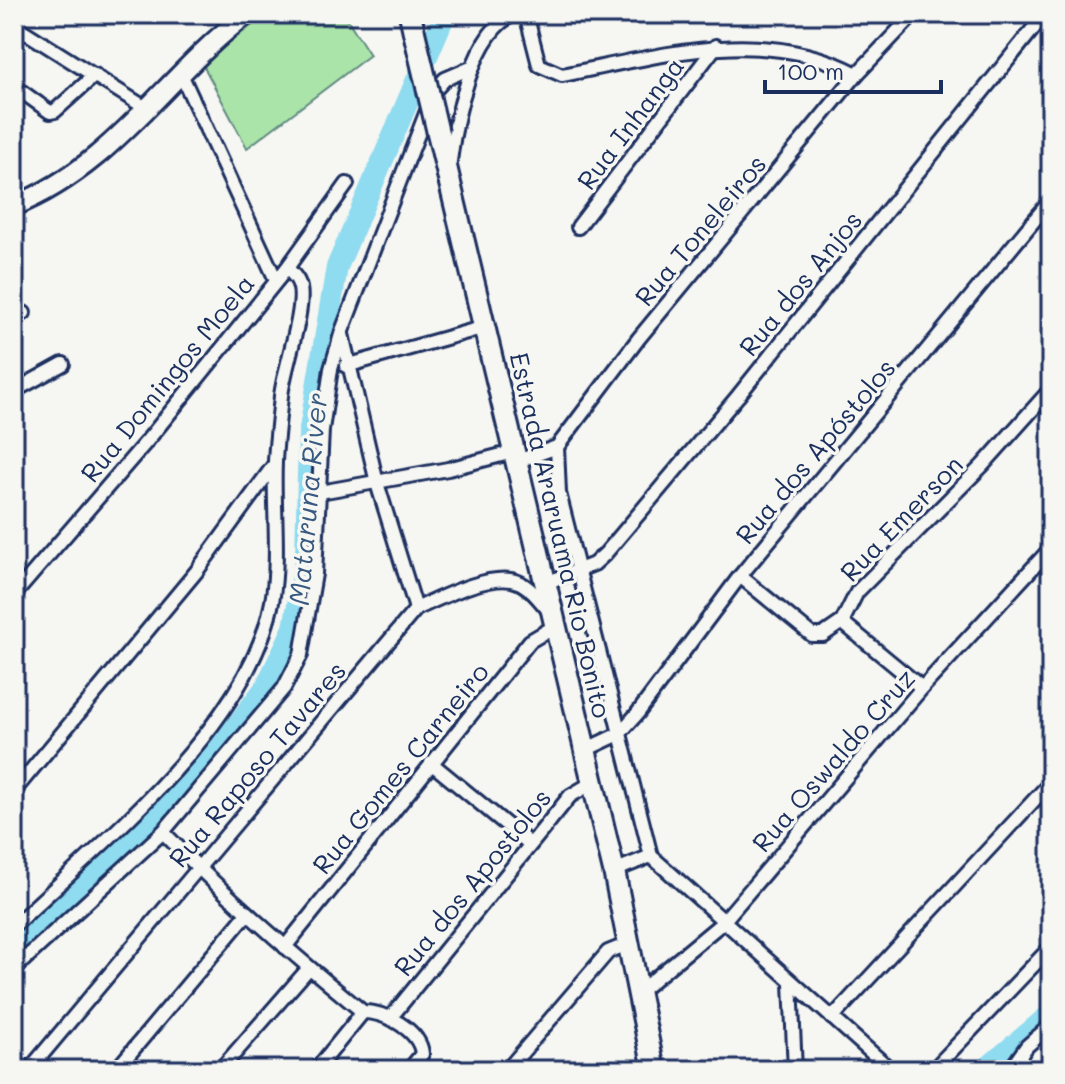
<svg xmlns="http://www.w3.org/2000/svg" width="1065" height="1084" viewBox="0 0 1065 1084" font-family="Mali,sans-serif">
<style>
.green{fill:#aae4a8;stroke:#628a83;stroke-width:2}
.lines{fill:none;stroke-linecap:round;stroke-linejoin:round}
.river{stroke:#8fdbef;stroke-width:22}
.street-casing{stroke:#1b2f5e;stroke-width:18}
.secondary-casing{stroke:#1b2f5e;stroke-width:24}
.primary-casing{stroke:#1b2f5e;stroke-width:26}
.street{stroke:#f6f6f2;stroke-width:12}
.secondary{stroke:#f6f6f2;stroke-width:18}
.primary{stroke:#f6f6f2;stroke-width:20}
.primary-bridge-casing{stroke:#1b2f5e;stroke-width:26;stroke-linecap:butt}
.primary-bridge{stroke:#f6f6f2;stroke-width:20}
.labels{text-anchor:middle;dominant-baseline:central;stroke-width:7;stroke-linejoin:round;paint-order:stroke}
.street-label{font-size:26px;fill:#1b2f5e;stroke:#f6f6f2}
.water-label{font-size:28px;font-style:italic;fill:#385a82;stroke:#f6f6f2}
</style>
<rect width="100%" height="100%" fill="#f6f6f2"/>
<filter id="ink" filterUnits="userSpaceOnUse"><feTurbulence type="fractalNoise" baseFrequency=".0125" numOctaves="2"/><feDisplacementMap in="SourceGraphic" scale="16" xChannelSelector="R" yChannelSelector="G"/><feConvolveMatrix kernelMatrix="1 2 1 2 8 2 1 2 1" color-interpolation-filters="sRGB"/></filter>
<g filter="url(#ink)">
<polygon class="green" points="267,14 344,14 370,55 247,148 202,63"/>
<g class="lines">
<g class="river">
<polyline points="14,946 210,761 266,687 294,628 306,558 309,435 337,267 445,14"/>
<polyline points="985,1070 1051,1014"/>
</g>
<defs>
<g id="street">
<path d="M526,14L539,65L562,75C661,56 762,24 857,74"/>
<polyline points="14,25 149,110"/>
<polyline points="181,74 276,280"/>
<polyline points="14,86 50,112 55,111 95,75"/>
<path d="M450,161C455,121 473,29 515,14"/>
<polyline points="578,227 716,46"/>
<polyline points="14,318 24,313"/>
<polyline points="342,334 377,483 416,609"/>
<polyline points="346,366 485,327"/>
<polyline points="14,391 63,364"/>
<polyline points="557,447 559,493 651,856 891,1070"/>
<polyline points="515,462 557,447 639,338 857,74 914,14"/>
<polyline points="320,492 448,469 513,452"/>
<polyline points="740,576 812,635 823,635 842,622 857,592 982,466 1051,389"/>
<polyline points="546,583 594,564 605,554 738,396 1045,14"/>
<polyline points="14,595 147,441 287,268 347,184"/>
<polyline points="842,622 922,688"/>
<polyline points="585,750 619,734 637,714 740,576 1051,200"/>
<polyline points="431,763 530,844"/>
<polyline points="14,791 196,572 274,465"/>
<path d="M163,832C226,897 293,955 363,1012C384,1011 420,1030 422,1054L409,1070"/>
<polyline points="614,871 651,856"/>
<path d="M14,926C102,842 249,726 272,602C280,556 273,508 275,462C276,440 279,418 281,396C284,368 305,311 300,288C299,280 293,274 287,268"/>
<polyline points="285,947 530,641 557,625"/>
<polyline points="14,969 163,832 284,688 301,655 315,574 322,430 331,369 342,331 435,90 445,79 473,67"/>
<polyline points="791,983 795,1070"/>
<polyline points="640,991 722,923 922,688 1051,548"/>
<polyline points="391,1017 570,796 592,783"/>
<polyline points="832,1018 1051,782"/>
<path d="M29,1070L416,609C440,598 493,571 518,582C531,587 541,602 550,612"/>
<polyline points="116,1070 246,915"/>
<polyline points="220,1070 309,968"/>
<polyline points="316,1070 363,1012"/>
<polyline points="507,1070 608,952 630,943"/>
<polyline points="933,1070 1051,947"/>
<polyline points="1010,1070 1027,1046 1051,1025"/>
</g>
<path id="secondary" d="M14,206C115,165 164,77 247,14"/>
<g id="primary">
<polyline points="410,14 414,32"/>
<polyline points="438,133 614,871 654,1070"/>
</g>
</defs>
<use href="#street" class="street-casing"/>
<use href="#secondary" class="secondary-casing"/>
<use href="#primary" class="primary-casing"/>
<use href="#street" class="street"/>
<use href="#secondary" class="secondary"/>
<use href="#primary" class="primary"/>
<defs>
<polyline id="primary-bridge" points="414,32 438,133"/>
</defs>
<use href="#primary-bridge" class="primary-bridge-casing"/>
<use href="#primary-bridge" class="primary-bridge"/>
</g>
</g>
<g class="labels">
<g class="street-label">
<text transform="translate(630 123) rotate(-53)">Rua Inhanga</text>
<text transform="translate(700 230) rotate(-50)">Rua Toneleiros</text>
<text transform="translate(800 283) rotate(-51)">Rua dos Anjos</text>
<text transform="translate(167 378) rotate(-51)">Rua Domingos Moela</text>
<text transform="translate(815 451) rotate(-50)">Rua dos Apóstolos</text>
<text transform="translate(901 518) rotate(-46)">Rua Emerson</text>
<text transform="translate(561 535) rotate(77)">Estrada Araruama Rio Bonito</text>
<text transform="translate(833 760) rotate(-49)">Rua Oswaldo Cruz</text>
<text transform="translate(257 764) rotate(-50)">Rua Raposo Tavares</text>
<text transform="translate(400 768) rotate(-51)">Rua Gomes Carneiro</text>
<text transform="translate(472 882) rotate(-51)">Rua dos Apostolos</text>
</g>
<g class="water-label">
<text transform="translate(307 499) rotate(-85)">Mataruna River</text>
</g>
</g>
<rect width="1065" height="1084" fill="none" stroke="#f6f6f2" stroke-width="48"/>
<rect x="24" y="24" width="1017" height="1036" fill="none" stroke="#1b2f5e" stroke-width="3" filter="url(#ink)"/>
<path d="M765 80v12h176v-12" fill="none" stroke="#1b2f5e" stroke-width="4"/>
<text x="777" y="80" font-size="24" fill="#1b2f5e" stroke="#f6f6f2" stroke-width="6" paint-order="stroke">100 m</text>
</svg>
